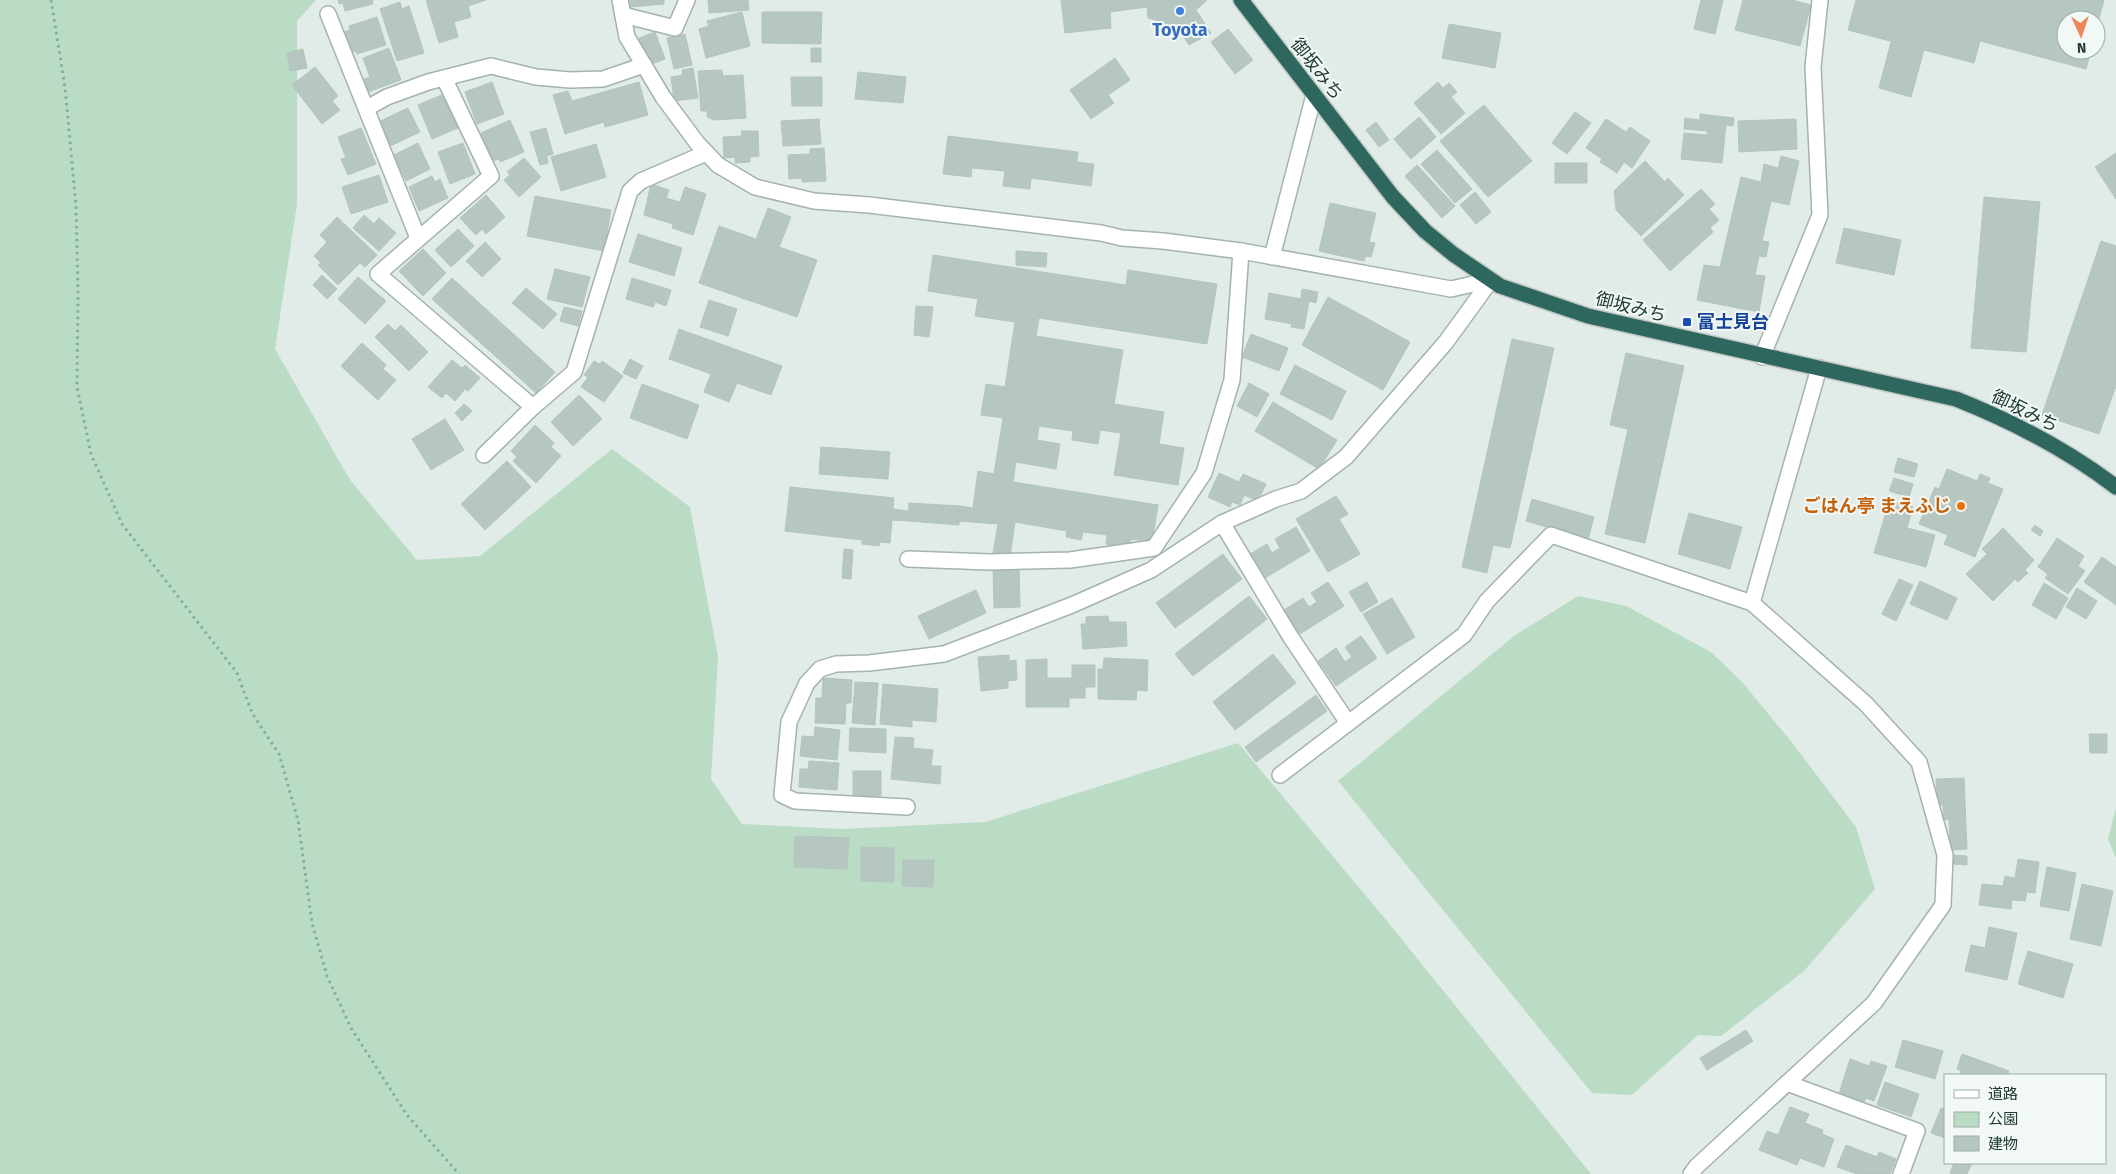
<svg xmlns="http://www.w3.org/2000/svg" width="2116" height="1174" viewBox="0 0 2116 1174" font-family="'Fira Sans','Noto Sans JP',sans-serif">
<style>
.green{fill:#badcc5}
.building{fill:#b6c6c0;stroke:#b3c5be}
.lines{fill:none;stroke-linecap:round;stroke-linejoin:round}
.minor-casing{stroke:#a4b3ae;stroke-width:18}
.highway-casing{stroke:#c1c8c6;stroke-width:18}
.path{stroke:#82aea2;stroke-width:3;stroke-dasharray:2.5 4;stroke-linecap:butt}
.minor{stroke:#fff;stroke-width:15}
.highway{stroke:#2e675e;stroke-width:15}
.shop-dot{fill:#3f7fe0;stroke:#f1f8f5;stroke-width:2}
.transit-dot{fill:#1a4fb4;stroke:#f1f8f5;stroke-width:2}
.food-dot{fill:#e8710a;stroke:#f1f8f5;stroke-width:2}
.labels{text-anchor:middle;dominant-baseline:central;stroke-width:4;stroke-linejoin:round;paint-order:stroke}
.shop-label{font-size:18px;font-weight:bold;fill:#366cbe;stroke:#f1f8f5}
.street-label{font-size:18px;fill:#223b35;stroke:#f1f8f5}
.transit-label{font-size:18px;font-weight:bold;fill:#164399;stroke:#f1f8f5;text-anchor:start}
.food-label{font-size:18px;font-weight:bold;fill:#c56008;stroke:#f1f8f5;text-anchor:end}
</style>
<rect width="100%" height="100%" fill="#e1ebe7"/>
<g class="green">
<polygon points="0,0 316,0 297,21 297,204 275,349 350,480 417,560 480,556 612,449 690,507 718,657 711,779 742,824 842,829 985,822 1238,743 1387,921 1591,1174 0,1174"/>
<polygon points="1578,596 1626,606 1711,652 1742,682 1790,740 1856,827 1875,889 1804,971 1721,1036 1698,1035 1632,1095 1592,1093 1338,781 1514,636"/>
<polygon points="2116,808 2116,858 2108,839"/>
</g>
<g class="building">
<polygon points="338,0 372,0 373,4 345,11 343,3 339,4"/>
<polygon points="426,0 486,0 468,6 471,17 454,22 458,37 439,43"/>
<polygon points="629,0 664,0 664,4 630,7"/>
<polygon points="708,0 748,0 749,10 709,13"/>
<polygon points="1061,0 1207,0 1196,10 1211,33 1189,45 1175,23 1172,25 1148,18 1147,7 1110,12 1111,28 1065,33"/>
<polygon points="1701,0 1723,0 1715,34 1694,29"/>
<polygon points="1743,0 1792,0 1811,5 1800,46 1735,30"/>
<polygon points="1856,0 2104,0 2096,30 2096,20 2066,20 2066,50 2091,50 2086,69 1980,41 1974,63 1848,30"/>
<polygon points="400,2 402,9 409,6 424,53 397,61 380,9"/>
<polygon points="742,12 750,46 706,58 699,29 709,26 707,21"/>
<polygon points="762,12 822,12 821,44 762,43"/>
<polygon points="377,17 386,45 357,54 356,51 350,53 344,32 350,30 349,26"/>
<polygon points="1449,24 1501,33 1495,68 1442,58"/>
<polygon points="1228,29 1253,60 1235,74 1211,42"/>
<polygon points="655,32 665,59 649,65 639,38"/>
<polygon points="685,34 692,65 674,69 667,38"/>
<polygon points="1891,42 1924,50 1911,97 1879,88"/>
<polygon points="389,48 401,80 365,93 360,81 370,77 363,58"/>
<rect x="811" y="48" width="10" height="14"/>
<polygon points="303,49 307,68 290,71 287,53"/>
<polygon points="1115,58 1130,80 1108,95 1114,103 1091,119 1070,90"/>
<polygon points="315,67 338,96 332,101 340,110 322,124 292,85"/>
<polygon points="693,68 698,98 674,101 671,77 683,75 682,70"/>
<polygon points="722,70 723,76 743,75 746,118 714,120 707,117 707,111 701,111 698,71"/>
<polygon points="858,72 906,77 903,103 855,99"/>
<polygon points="791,77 822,77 822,106 792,106"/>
<polygon points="492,82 504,114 477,124 465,92"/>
<polygon points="639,82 648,115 605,127 604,122 565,134 553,95 568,91 572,101"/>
<polygon points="1438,82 1443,88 1449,83 1457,92 1451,97 1465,113 1441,134 1414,103"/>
<polygon points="444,94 458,128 432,139 418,105"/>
<polygon points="1484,105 1532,161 1488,197 1440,141"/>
<polygon points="408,108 420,132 388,147 376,123"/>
<polygon points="1575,112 1591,123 1567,154 1552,143"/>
<polygon points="1700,114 1734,118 1733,126 1726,125 1722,163 1681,159 1684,133 1707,135 1708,131 1684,129 1685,118 1700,120"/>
<polygon points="1419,117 1436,137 1411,159 1394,139"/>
<polygon points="819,119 821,144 783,146 781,121"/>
<polygon points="1606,119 1626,132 1630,127 1650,141 1632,168 1624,162 1617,173 1600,162 1602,159 1586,148"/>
<polygon points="1796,119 1797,149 1739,152 1738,121"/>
<polygon points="510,120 524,152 500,162 499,159 493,161 481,133"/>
<polygon points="1376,122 1389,140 1379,147 1366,130"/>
<polygon points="361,128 376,164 348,175 341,159 346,158 338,137"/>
<polygon points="546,128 553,154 547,156 548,163 540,165 530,132"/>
<polygon points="741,131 758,131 759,156 750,157 750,162 735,163 735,157 724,158 723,137 742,136"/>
<polygon points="948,136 1078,152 1077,162 1094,164 1091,186 1031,178 1030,189 1003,186 1005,171 972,168 971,177 943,174"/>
<polygon points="418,143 430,169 406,181 394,155"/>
<polygon points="463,143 475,174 450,184 438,152"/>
<polygon points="596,144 606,177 561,191 551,157"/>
<polygon points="824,148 826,181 802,182 802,178 789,179 788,155 810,154 810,149"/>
<polygon points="1437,150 1472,189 1455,203 1421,164"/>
<polygon points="2116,153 2116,199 2095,167"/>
<polygon points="1781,156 1799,161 1789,205 1771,201 1762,241 1769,242 1766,257 1759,256 1755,275 1765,276 1759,312 1697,300 1704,265 1720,267 1741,177 1761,182 1764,164 1778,168"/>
<polygon points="524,158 541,177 519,197 504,180 510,175 507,172"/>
<polygon points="1645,161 1665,182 1668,178 1684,195 1641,236 1616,210 1614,191"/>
<rect x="1555" y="163" width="32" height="20"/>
<polygon points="1417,165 1455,206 1442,218 1405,176"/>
<polygon points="379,175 388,202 351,214 342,187"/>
<polygon points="432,176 435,182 440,179 448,198 419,211 409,187"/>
<polygon points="651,184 669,190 666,198 680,202 685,187 706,194 693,235 672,228 673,224 644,215"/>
<polygon points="1701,189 1715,204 1709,209 1719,220 1710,228 1713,232 1670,271 1643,240"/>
<polygon points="1475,192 1491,212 1476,224 1460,205"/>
<polygon points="486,195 505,217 486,234 482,229 476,235 460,218"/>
<polygon points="535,196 611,210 604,251 527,236"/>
<polygon points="1984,197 2040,202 2026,352 1971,348"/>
<polygon points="1330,203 1376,213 1369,242 1375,243 1371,257 1366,256 1364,261 1319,251"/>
<polygon points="768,208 791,217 779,247 817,260 797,317 699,283 719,226 756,239"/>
<polygon points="364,215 374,224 379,218 396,233 379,251 353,228"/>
<polygon points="337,217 377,255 365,267 360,263 338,285 318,265 321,263 314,256 327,242 320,235"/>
<polygon points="1844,228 1901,240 1894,275 1836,263"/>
<polygon points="458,229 474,246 451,267 435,250"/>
<polygon points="638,234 682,248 674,276 629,262"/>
<polygon points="2101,241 2116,246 2116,386 2099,434 2042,415"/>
<polygon points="485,242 501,259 482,277 466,261"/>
<polygon points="423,249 446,273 423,296 399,271"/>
<polygon points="1016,251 1047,253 1046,267 1016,265"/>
<polygon points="933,255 1126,285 1128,270 1217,284 1207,344 1039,318 1036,336 1123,350 1114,404 1164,412 1159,444 1184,448 1178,485 1114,475 1121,433 1100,430 1098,444 1072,440 1073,431 1039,426 1037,440 1060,444 1056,469 1016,462 1013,482 1158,505 1152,542 1131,539 1130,547 1106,544 1107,535 1083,532 1081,540 1066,537 1067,531 1015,522 1010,557 993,554 998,524 971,522 978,471 994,474 1003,418 981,415 986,384 1005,387 1015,322 975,316 978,299 928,291"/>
<polygon points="555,269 590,277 582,307 547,299"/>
<polygon points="322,275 337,289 327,299 313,285"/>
<polygon points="358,277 386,301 365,324 338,299"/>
<polygon points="452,278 555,372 536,393 432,299"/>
<polygon points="632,278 671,290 666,306 655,302 653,307 626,299"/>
<polygon points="526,288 557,314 543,329 512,303"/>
<polygon points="1302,289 1318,292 1316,303 1309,301 1304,329 1291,327 1292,324 1265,319 1269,293 1301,299"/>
<polygon points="1328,297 1410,342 1383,390 1302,345"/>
<polygon points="709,300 737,309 728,336 700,327"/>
<polygon points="916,306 933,307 929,337 914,335"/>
<polygon points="564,307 582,311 578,326 560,321"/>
<polygon points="388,324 395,331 401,325 428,352 409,371 375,337"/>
<polygon points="679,329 782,366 771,395 737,383 729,402 704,392 711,374 669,359"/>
<polygon points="1251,334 1288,348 1279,371 1242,357"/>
<polygon points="1512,339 1554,348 1510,548 1493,545 1487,573 1462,567"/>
<polygon points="362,343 386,365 383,369 396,380 378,400 341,366"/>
<polygon points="1626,353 1684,366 1645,543 1605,534 1628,429 1610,425"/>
<polygon points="630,359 643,366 636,379 623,373"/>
<polygon points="452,360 462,368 465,365 480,378 468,391 465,389 455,401 446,393 442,398 428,387"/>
<polygon points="594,361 600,364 602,361 623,376 604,402 581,387 588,377 584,375"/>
<polygon points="1295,365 1346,391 1332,420 1280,394"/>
<polygon points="1249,383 1269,394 1257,417 1237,406"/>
<polygon points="642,384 699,405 687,439 630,418"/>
<polygon points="579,395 602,419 573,446 551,422"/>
<polygon points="1273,402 1337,440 1319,469 1255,431"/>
<polygon points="464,404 472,411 462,421 455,413"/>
<polygon points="445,419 464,450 431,470 412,439"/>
<polygon points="535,425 554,443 551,447 561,456 536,483 513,461 517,457 511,451"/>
<polygon points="821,447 890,452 888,479 819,474"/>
<polygon points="1898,458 1918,464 1914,477 1894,472"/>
<polygon points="507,461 531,487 485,530 461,504"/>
<polygon points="1947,469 1977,481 1980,474 1990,478 1988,483 2003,489 1975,557 1944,544 1948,535 1919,524 1935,487 1939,489"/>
<polygon points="1219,473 1239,482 1243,474 1266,484 1258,501 1244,495 1240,505 1232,502 1230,507 1208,497"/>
<polygon points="1894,478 1913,484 1909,497 1889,491"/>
<polygon points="790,487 894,498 893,509 909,511 908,521 892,520 890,543 880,542 879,546 862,544 862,540 785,531"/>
<polygon points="1336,496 1348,514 1339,519 1360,554 1328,572 1296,519"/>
<polygon points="1532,499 1594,517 1588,539 1526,521"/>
<polygon points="1893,502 1913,507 1907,528 1935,535 1926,567 1874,553 1888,505 1892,506"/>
<polygon points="909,503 960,506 959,525 908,521"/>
<polygon points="960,506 972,508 971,522 958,521"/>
<polygon points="1689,513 1742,527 1730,569 1678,554"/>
<polygon points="2035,525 2043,531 2040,536 2031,530"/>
<polygon points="1296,527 1310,551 1265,578 1250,554 1267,544 1272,553 1280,548 1275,539"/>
<polygon points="2003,528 2034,560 2025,570 2028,573 2018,582 2015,579 1993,601 1966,574 1987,554 1982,549"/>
<polygon points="2057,538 2084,556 2078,566 2085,571 2068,594 2045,578 2048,574 2038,567"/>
<polygon points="844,549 853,550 851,579 842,578"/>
<polygon points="1223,554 1242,579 1175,628 1156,603"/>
<polygon points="2102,557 2116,567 2116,605 2084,582"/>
<polygon points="1019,567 1020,607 994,608 993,568"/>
<polygon points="1899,579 1913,585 1896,621 1882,614"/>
<polygon points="1920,581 1957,598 1947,620 1910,604"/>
<polygon points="1328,582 1344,606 1300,634 1284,610 1303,598 1309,607 1317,602 1311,593"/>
<polygon points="1367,582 1378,602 1361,612 1349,592"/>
<polygon points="2044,583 2068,598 2056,619 2032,605"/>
<polygon points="2077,588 2097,601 2086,619 2066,607"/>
<polygon points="976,590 986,613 929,639 918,616"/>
<polygon points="1249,596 1267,619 1193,676 1175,654"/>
<polygon points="1392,598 1415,637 1387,654 1363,614"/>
<polygon points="1108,616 1109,622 1126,622 1127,646 1083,649 1081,624 1086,624 1086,617"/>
<polygon points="1361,636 1377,658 1336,686 1318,661 1336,648 1345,662 1352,657 1345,647"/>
<polygon points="1273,654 1296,683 1235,730 1213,702"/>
<polygon points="1009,655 1009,661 1016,660 1017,680 1008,681 1008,688 981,691 978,657"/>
<polygon points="1104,658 1148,660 1147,691 1137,690 1136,700 1098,699 1098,669 1103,669"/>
<polygon points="1047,659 1047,678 1072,678 1072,665 1095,665 1095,687 1085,687 1085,698 1069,698 1069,707 1026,707 1026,660"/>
<polygon points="823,678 852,680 851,703 846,703 845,724 815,723 816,698 822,698"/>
<polygon points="855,682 878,683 875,725 852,723"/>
<polygon points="883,684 938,689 936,722 912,720 912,727 880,724"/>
<polygon points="1316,695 1327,711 1256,762 1245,747"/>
<polygon points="815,727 840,730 837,760 800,756 802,736 814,737"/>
<polygon points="850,728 886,729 886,753 849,751"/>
<polygon points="2089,734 2107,734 2107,753 2090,753"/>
<polygon points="895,737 914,738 913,748 933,750 931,766 941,766 940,784 891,779"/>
<polygon points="809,761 839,763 837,790 799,787 800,769 808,769"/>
<rect x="853" y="771" width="28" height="25"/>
<polygon points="1964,778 1967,849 1950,850 1949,819 1944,820 1943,805 1937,805 1936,779"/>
<polygon points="795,836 849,838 847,869 794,867"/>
<polygon points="861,847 894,848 894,882 861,881"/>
<polygon points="1951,855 1967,856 1967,865 1951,864"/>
<polygon points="2018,859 2039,862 2035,893 2027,892 2025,901 2012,900 2011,909 1979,905 1982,884 2003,886 2005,876 2015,878"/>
<polygon points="903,860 934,860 933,887 902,886"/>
<polygon points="2047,867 2076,873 2069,911 2040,906"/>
<polygon points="2082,884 2113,891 2101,946 2070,939"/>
<polygon points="1989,927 2017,933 2007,980 1965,971 1971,945 1985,948"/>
<polygon points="2028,951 2073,964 2063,998 2018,984"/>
<polygon points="1746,1030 1753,1041 1707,1070 1700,1058"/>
<polygon points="1903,1040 1943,1051 1935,1079 1895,1067"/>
<polygon points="1962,1054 2009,1071 2007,1075 1960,1075 1961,1071 1957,1069"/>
<polygon points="1850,1059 1869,1066 1871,1061 1887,1066 1874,1101 1866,1098 1864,1102 1839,1094"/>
<polygon points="1885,1082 1919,1094 1911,1117 1877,1105"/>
<polygon points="1790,1107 1809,1114 1805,1123 1823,1130 1822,1134 1834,1139 1824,1167 1800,1158 1797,1165 1759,1150 1767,1131 1778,1135"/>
<polygon points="1941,1108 1945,1109 1945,1138 1931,1133"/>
<polygon points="1846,1145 1877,1157 1879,1152 1896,1159 1890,1174 1857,1174 1837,1167"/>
<polygon points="1954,1163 1972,1163 1967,1174 1953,1174 1950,1173"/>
</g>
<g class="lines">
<defs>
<g id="minor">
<polyline points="620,0 627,37 663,97 697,143 718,165 755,187 814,201 869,205 1101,233 1122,238 1163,241 1241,251 1451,289 1491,280 1446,342 1346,457 1301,491 1276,499 1222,523 1151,570 1072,605 944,654 869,663 836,664 820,669 807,683 789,722 782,795 795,801 907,807"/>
<polyline points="328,14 418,238"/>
<polyline points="623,15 675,28 687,0"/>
<polyline points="444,78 491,176 378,274 533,407"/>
<polyline points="367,108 387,97 428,82 491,66 536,77 570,80 603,79 644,65"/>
<polyline points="1272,257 1314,95"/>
<polyline points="1762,357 1820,215 1813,67 1820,0"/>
<polyline points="484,455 533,407 574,372 630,191 641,181 706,153"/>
<polyline points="1222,523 1290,636 1348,723"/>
<polyline points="908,559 990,562 1070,560 1154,548 1204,473 1232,380 1241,251"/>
<polyline points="1280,775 1464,635 1487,601 1551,535 1752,603"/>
<polyline points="1787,1083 1917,1131 1901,1174"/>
<polyline points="1691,1174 1697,1166 1874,1003 1943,905 1945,855 1919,762 1866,704 1752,603 1819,368"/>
</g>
<path id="highway" d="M1241,0L1393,197L1425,231L1453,254L1500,286L1588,316L1956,399C2014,422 2066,449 2116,487"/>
</defs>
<use href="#minor" class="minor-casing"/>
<use href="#highway" class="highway-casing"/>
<polyline class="path" points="51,0 65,87 76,206 78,293 77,387 91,454 122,524 237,673 252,713 279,754 298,820 312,923 327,976 351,1028 407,1115 459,1174"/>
<use href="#minor" class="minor"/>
<use href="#highway" class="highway"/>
</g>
<circle class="shop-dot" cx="1180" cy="11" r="5"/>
<rect class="transit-dot" x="1682" y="317" width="10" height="10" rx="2.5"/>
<circle class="food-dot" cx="1961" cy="506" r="5"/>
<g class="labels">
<g class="shop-label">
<text x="1180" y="30">Toyota</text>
</g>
<g class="street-label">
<text transform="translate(1317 69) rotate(52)">御坂みち</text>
<text transform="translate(1631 307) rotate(14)">御坂みち</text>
<text transform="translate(2025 411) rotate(26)">御坂みち</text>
</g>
<g class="transit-label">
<text x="1697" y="322">富士見台</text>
</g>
<g class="food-label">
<text x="1951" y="506">ごはん亭 まえふじ</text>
</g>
</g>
<rect x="1944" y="1074" width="162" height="90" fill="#f1f8f5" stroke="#9eaca8"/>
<rect x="1954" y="1090" width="25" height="8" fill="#ffffff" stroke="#9eaca8"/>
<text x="1988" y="1099" font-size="15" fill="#223b35">道路</text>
<rect x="1954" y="1112" width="25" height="15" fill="#badcc5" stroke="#9eaca8"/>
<text x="1988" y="1124" font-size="15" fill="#223b35">公園</text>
<rect x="1954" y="1136" width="25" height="15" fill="#b6c6c0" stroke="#9eaca8"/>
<text x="1988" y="1149" font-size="15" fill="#223b35">建物</text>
<g transform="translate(2081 35) rotate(177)"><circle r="24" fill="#f1f8f5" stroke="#9eaca8"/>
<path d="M0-4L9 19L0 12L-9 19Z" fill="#ef855b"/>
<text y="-8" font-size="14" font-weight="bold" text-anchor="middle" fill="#223b35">N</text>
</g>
</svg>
